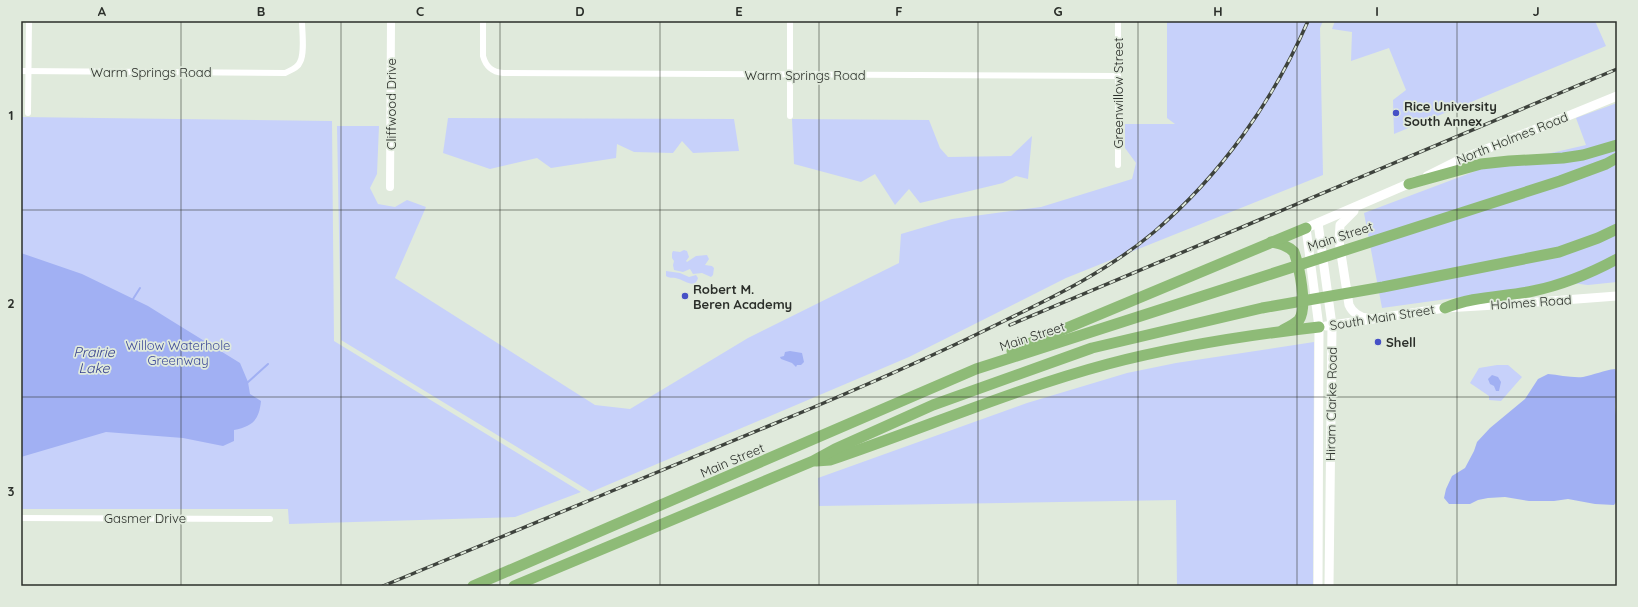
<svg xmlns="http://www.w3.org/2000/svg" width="1638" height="607" viewBox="0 0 1638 607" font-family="Quicksand,sans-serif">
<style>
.green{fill:#c7d1fa}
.water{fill:#a1b0f3}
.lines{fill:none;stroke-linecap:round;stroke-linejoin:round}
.stream{stroke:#a1b0f3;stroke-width:2}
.minor{stroke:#fff;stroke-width:6}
.tertiary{stroke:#fff;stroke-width:8}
.secondary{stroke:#fff;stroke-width:9}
.trunk{stroke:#8ebb77;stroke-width:11}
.rail-casing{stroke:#3e433d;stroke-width:3.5}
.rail{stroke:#e0eadc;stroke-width:2;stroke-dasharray:6;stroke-linecap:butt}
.grid{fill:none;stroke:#2b2f2a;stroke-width:1;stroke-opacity:0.55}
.poi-dot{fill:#4651c6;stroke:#e0eadc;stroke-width:1.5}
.labels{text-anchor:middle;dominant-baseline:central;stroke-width:3.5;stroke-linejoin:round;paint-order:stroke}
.street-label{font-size:13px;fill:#2b2f2a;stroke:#e0eadc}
.poi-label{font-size:13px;font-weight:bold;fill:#2b2f2a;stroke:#e0eadc;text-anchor:start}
.park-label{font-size:13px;fill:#3f4b99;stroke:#e0eadc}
.water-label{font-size:14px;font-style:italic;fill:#36408d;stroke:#e0eadc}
.neatline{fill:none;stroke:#2b2f2a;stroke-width:1.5}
.grid-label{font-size:13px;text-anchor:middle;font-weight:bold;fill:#2b2f2a}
</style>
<rect width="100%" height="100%" fill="#e0eadc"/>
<g class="green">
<polygon points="1167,21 1323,21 1320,28 1323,175 1066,278 909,357 591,492 341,340 337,126 379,126 377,174 370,188 378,204 395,207 407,200 426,207 395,278 595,405 630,409 748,338 899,263 901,234 952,219 1041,207 1132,179 1136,163 1125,148 1125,124 1175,124 1167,118"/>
<polygon points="1335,21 1595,21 1606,46 1394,134 1393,100 1406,90 1389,48 1351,61 1352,32 1332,29"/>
<polygon points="1617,103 1617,282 1588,285 1556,281 1512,290 1382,308 1364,213 1481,169 1586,145 1576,118"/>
<polygon points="21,117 332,121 334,341 581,492 515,517 289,524 288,509 21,509"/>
<polygon points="448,118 734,119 739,151 693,153 682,141 673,153 634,152 617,144 616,158 551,168 537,158 490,169 443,153"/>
<polygon points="792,119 929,120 940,148 948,157 1011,156 1032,136 1028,179 1016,176 1003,183 920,203 909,189 895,205 875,174 861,182 794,164"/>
<polygon points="684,250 687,251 689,257 686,261 687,262 696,256 707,255 709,259 705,265 712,266 714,268 713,275 711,277 702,273 693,274 690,269 683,272 674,270 673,265 674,261 672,258 672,253 673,251 680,252"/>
<path d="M666,271L680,273L689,277L696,275L698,278C695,289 685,281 679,279C674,277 671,279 666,276Z"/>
<polygon points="1314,342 1313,586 1177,586 1176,500 819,506 818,478 1027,403 1127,373 1176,363"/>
<polygon points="1497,365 1508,365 1522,377 1501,401 1489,400 1489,396 1470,383 1479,368"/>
</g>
<g class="water">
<path d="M21,253L82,274L148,306L172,321L240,363L248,382L250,394L261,401C259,421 252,426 234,430V441L223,446L183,438L106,432L21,457Z"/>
<polygon points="790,351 802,353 804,362 801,365 797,365 796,367 792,363 781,359 780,357 784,356 785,352"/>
<path d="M1615,369L1617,373L1615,407L1617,424L1616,463L1617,501L1614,505L1595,504L1568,499L1554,501H1529L1505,497L1488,498L1478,500L1470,504H1449L1444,498L1446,489L1452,476L1465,468L1474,451L1477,442L1490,428L1525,399L1538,379L1548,374C1559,375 1572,378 1583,377C1594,375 1604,370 1615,369Z"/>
<polygon points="1492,375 1498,377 1501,382 1499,391 1496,391 1494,386 1490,384 1488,379"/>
</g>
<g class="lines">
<g class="stream">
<polyline points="133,299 140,288"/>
<polyline points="247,383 268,364"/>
</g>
<g class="minor">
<path d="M483,21V56C486,67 492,72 503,73L1118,76"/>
<path d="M21,71L285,73C291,70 298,68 300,62C305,53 302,31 302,21"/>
<polyline points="28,113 29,21"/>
<polyline points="790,116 790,21"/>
<polyline points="1118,165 1118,21"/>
<polyline points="21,518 270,519"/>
</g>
<polyline class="tertiary" points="390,187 391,21"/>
<g class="secondary">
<polyline points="1427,176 1457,161 1617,96"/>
<path d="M1354,211L1340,225L1339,241L1349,305C1352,312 1360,318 1368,318"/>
<polyline points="1318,223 1332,325 1329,586"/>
<polyline points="1326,326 1445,308 1512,304 1617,296"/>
<polyline points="1318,586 1319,327 1306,228 1415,181"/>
</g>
<g class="trunk">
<polyline points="1409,184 1481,164 1509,161 1563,158 1583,155 1617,145"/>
<path d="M1271,242C1281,244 1287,245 1294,252C1299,266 1308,307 1299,320C1295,324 1289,327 1283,330"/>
<path d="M1445,308C1473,296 1504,297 1533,291C1562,285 1591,273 1617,259"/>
<polyline points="1012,351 1306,228"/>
<path d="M816,461L830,460C922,429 1014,389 1108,364C1177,346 1248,335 1319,327"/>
<polyline points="473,586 976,369 1560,181 1606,164 1617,158"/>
<polyline points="514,586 813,461 835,449 933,405 1092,348 1262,308 1383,287 1559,252 1598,238 1617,229"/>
</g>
<defs>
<g id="rail">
<polyline points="1010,325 1617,69"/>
<path d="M383,586C526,527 669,467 812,408C878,380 942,352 1006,320C1058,295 1110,269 1154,232C1221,175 1273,101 1308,21"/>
</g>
</defs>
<use href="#rail" class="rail-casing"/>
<use href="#rail" class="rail"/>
</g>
<path class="grid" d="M181,21V586M341,21V586M500,21V586M660,21V586M819,21V586M978,21V586M1138,21V586M1297,21V586M1457,21V586M21,210H1617M21,397H1617"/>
<g class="poi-dot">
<circle cx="1396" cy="113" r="4"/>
<circle cx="685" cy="296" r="4"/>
<circle cx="1378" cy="342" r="4"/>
</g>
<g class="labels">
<g class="street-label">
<text x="151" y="72">Warm Springs Road</text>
<text x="805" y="75">Warm Springs Road</text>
<text transform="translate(1118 93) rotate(-90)">Greenwillow Street</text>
<text transform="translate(391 104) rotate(-90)">Cliffwood Drive</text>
<text transform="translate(1512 138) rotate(-22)">North Holmes Road</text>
<text transform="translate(1340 236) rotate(-18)">Main Street</text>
<text transform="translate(1531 302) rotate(-4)">Holmes Road</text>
<text transform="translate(1382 317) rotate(-9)">South Main Street</text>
<text transform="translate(1032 336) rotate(-18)">Main Street</text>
<text transform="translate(1331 404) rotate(-89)">Hiram Clarke Road</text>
<text transform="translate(732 460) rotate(-23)">Main Street</text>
<text x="145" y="518">Gasmer Drive</text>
</g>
<g class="poi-label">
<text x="1404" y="106">Rice University<tspan x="1404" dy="15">South Annex</tspan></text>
<text x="693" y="289">Robert M.<tspan x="693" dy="15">Beren Academy</tspan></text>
<text x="1386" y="342">Shell</text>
</g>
<g class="park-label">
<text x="178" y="345">Willow Waterhole<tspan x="178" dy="15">Greenway</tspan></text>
</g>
<g class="water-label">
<text x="94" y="352">Prairie<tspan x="94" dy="16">Lake</tspan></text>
</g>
</g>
<rect width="1638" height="607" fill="none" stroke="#e0eadc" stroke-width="44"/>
<rect x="22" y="22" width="1594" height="563" class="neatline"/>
<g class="grid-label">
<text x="102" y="16">A</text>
<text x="261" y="16">B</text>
<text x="420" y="16">C</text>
<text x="580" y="16">D</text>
<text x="739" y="16">E</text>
<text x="899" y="16">F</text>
<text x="1058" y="16">G</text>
<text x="1218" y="16">H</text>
<text x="1377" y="16">I</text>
<text x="1536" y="16">J</text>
<text x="11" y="120">1</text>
<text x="11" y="308">2</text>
<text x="11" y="496">3</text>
</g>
</svg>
